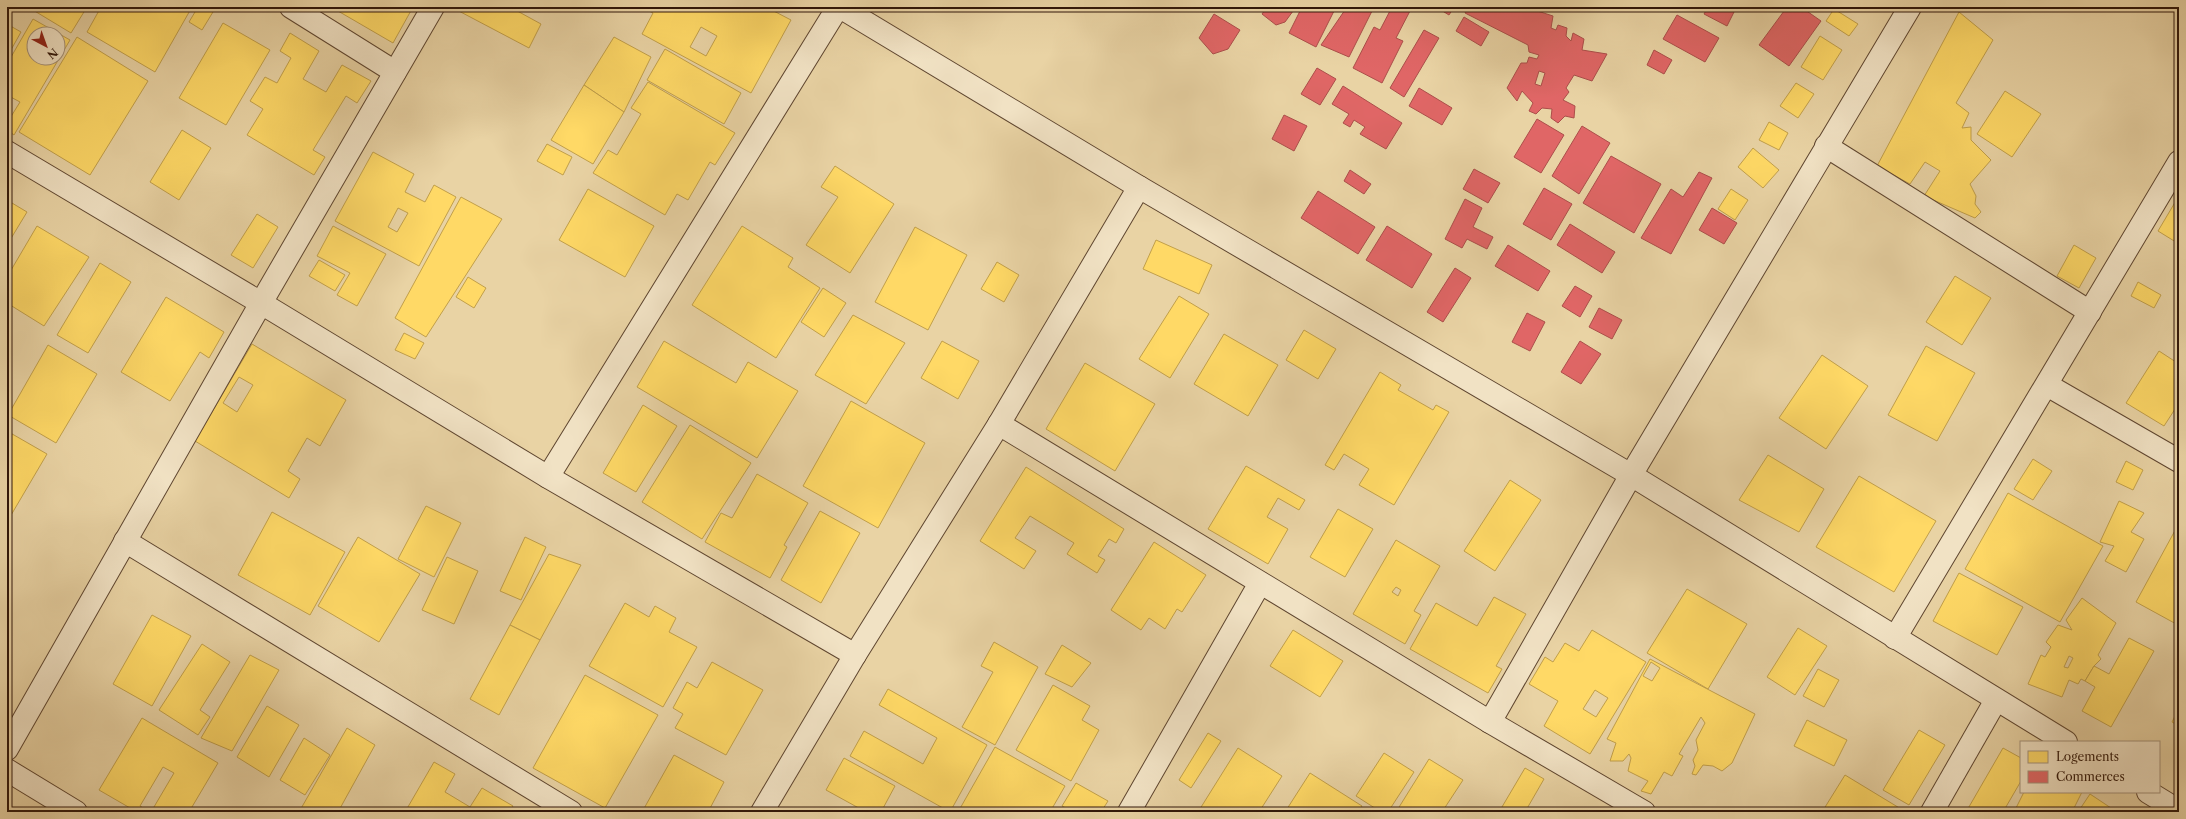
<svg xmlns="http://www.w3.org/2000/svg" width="2186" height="819" viewBox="0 0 2186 819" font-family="'Libre Caslon Text',serif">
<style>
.homes{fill:#ffd966;stroke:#c19f4a;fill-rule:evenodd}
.shops{fill:#e06666;stroke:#ac4e4a;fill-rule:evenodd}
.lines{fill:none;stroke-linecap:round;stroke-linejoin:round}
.minor-casing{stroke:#5f4630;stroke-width:24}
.minor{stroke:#f1e2c4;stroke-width:22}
</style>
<rect width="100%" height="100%" fill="#e9d3a4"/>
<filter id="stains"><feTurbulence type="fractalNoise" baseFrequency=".005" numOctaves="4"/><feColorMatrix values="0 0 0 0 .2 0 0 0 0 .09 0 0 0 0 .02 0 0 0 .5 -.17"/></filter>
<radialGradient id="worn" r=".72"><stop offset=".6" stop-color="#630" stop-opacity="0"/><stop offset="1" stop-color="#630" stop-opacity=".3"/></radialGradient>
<g class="homes">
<polygon points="28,7 87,7 71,33"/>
<polygon points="101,7 192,7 155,72 87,32"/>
<polygon points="198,7 216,7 202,30 189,22"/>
<polygon points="341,7 413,7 393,43 338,11"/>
<polygon points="456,7 510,7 541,24 529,48 455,9"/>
<path d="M649,7H766L791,20L751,93L642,34L653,13L647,10ZM701,27L717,36L706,56L690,47Z"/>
<polygon points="1834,9 1858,24 1849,36 1826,21"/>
<polygon points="1959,12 1993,40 1956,103 1969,113 1962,128 1971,127 1971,140 1991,160 1970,184 1976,196 1975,204 1981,212 1975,218 1924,196 1940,171 1925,162 1910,184 1877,166"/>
<path d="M33,19L70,40L14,135L7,130V123L20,102L7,95V64ZM34,34H58V58H34Z"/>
<polygon points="223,23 270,50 226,125 179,98"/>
<polygon points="7,24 21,32 7,57"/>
<polygon points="290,33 319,51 303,79 326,92 342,65 371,81 357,103 346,96 313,150 325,157 314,175 247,135 263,109 250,101 265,77 277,83 291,58 280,51"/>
<polygon points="1820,36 1842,50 1823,80 1801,67"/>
<polygon points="77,37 148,81 90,175 19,132"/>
<polygon points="614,37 651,57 624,112 584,85"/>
<polygon points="665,49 741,93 724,124 647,80"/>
<polygon points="648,82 735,133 715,165 710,162 688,200 677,194 665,215 593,173 608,150 617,155 641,114 631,108"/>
<polygon points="1796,83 1814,94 1798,118 1780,106"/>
<polygon points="584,85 624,112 593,164 551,140"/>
<polygon points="2005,91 2041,114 2012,157 1977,134"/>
<polygon points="1769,122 1788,133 1779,150 1759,140"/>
<polygon points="182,130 211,148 179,200 150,182"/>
<polygon points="547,144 572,157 563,175 537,161"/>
<polygon points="1753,148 1779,170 1763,188 1738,167"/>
<path d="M373,152L414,174L405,192L425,202L434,185L456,197L419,266L335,221ZM398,208L408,213L397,232L388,227Z"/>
<polygon points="835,166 894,204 850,273 806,245 838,197 821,187"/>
<polygon points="588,189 654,226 625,277 559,240"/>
<polygon points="1731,189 1748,200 1735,220 1718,209"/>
<polygon points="461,197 502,219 426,337 395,318"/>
<polygon points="2177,199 2179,201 2179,244 2158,231"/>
<polygon points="7,200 27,212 7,245"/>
<polygon points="257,214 278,227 253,268 231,255"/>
<polygon points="37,226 89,257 44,326 7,303 7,277"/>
<polygon points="333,226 386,254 357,306 337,295 350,273 317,256"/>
<polygon points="742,226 793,258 788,267 820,288 776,358 692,305"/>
<polygon points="915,227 967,255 928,330 875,302"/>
<polygon points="1156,240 1212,265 1199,294 1143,269"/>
<polygon points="2074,245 2096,258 2079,288 2057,276"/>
<polygon points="319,260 345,275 335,291 309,276"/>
<polygon points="997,262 1019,275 1004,302 981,289"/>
<polygon points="100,263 131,282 88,353 57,335"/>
<polygon points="1955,276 1991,298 1962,345 1926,322"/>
<polygon points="468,277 486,288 474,308 456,297"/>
<polygon points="2138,282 2161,295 2154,308 2131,296"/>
<polygon points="823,288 846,303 824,337 801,322"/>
<polygon points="1179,296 1209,314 1170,378 1139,359"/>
<polygon points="166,297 224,332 209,358 200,352 170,401 121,372"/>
<polygon points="853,315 905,343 866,404 815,375"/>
<polygon points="1304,330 1336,349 1318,379 1286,360"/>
<polygon points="404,333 424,343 415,359 395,350"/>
<polygon points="1224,334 1278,365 1248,416 1194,384"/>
<polygon points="664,341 736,383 748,362 798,391 757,458 637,387"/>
<polygon points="942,341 979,361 958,399 921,378"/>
<path d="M252,344L346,400L320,446L307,438L288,471L300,479L289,498L195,441ZM239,377L253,385L237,412L223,403Z"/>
<polygon points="48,345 97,374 56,443 8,415"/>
<polygon points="1926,346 1975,373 1937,441 1888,415"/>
<polygon points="2159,351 2179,364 2179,403 2164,426 2126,403"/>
<polygon points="1822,355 1868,386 1826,449 1779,418"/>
<polygon points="1085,363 1155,404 1115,471 1046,429"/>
<polygon points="1380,372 1401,385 1398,390 1433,410 1436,405 1449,412 1394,505 1359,485 1369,469 1344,454 1334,470 1325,465"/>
<polygon points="851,401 925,443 878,528 803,486"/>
<polygon points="643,405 677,426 636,492 603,473"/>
<polygon points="690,425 751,463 702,539 642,502"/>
<polygon points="7,431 47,454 7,522"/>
<polygon points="1768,455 1824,489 1799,532 1739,500"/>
<polygon points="2033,459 2052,471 2033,500 2014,489"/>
<polygon points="2126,461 2143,470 2133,490 2116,482"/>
<polygon points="1246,466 1305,500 1299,510 1278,498 1267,517 1288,529 1268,564 1208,529"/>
<polygon points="1026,467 1124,529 1116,543 1109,539 1098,556 1105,560 1097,573 1067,554 1074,543 1030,516 1015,538 1036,551 1024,569 980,541"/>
<polygon points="757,474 808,503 784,545 787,547 770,578 705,542 721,513 732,518"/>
<polygon points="1859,476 1936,521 1894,592 1816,547"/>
<polygon points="1510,480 1541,500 1495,571 1464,551"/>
<polygon points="2008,493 2103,546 2060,622 1965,569"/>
<polygon points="2119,501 2144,513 2131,532 2144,539 2126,572 2105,561 2114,546 2100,542"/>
<polygon points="426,506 461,523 434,577 398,559"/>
<polygon points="1338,509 1373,529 1345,577 1310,557"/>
<polygon points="820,511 860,533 821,603 781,580"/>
<polygon points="272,512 345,552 310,615 238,575"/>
<polygon points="2178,525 2179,525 2178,625 2136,602"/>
<polygon points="358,537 420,574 379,642 318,606"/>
<polygon points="525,537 546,547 521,600 500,591"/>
<path d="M1396,540L1440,566L1414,611L1421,615L1405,644L1353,614ZM1396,587L1401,590L1398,596L1392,592Z"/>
<polygon points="1154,542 1206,575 1182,612 1177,609 1165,629 1149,618 1141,630 1111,610"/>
<polygon points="549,554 581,565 540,640 510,625"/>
<polygon points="447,557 478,571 454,624 422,610"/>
<polygon points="1959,573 2023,607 1997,655 1933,621"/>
<polygon points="1687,589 1747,624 1708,689 1647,653"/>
<polygon points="1494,597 1526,614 1496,666 1502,669 1488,693 1410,649 1436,603 1477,626"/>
<path d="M2082,598L2116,623L2098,655L2101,659L2094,666L2085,681L2081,679L2078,684L2069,680L2062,697L2028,684L2041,655L2045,657L2051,647L2046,642L2058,625L2072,630L2066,620ZM2069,656L2073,658L2068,668L2064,667Z"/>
<polygon points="625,603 649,617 655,606 676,618 669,632 697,647 663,707 589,666"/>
<polygon points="152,615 191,636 152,706 113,684"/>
<polygon points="510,625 540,640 499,715 470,699"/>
<polygon points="1798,628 1827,646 1795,695 1767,677"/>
<polygon points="1293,630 1343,661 1320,697 1270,666"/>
<path d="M1592,630L1646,662L1590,754L1544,726L1558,701L1529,684L1545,657L1553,662L1565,643L1579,651ZM1595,690L1608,698L1596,717L1583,709Z"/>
<polygon points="2129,638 2154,651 2111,727 2082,711 2095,687 2085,681 2094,666 2109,674"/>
<polygon points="994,642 1038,667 995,745 962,727 993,672 981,666"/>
<polygon points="202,644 230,662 200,710 210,717 198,735 159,710"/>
<polygon points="1062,645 1091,663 1072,687 1045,674"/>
<polygon points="250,655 279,670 232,751 201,738"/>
<path d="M1650,659L1755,714L1732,763L1722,771L1713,766L1703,765L1696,775L1692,774L1695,766L1693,760L1698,750L1696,740L1705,723L1701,717L1679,754L1683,756L1672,776L1664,772L1651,794L1641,791L1648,781L1628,771L1631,758L1629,754L1623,761H1610L1616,743L1607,739ZM1651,662L1660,668L1652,681L1643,676Z"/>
<polygon points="712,662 763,690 726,755 675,728 683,714 673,708 687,682 697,688"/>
<polygon points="1818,669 1839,680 1824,707 1803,696"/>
<polygon points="585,675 658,715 605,808 533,768"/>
<polygon points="1053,685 1090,706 1082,720 1099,730 1071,781 1016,750"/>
<polygon points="888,689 987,745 950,812 850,756 864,731 923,764 937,738 879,705"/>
<polygon points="267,706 299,725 269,777 237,757"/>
<polygon points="2179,708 2179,726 2172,722"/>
<polygon points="142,718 218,763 189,812 151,812 174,773 163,767 140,806 150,812 137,812 99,790"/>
<polygon points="1807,720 1847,740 1834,766 1794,746"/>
<polygon points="347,728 375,745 338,812 299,812"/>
<polygon points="1919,730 1945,745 1909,805 1883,790"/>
<polygon points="1208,733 1221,741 1191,788 1179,780"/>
<polygon points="304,738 330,755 305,795 280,780"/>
<polygon points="995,747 1065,786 1050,812 958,812"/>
<polygon points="1238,748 1282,776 1259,812 1198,812"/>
<polygon points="2003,748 2021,758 2021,781 2003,812 1966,812"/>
<polygon points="1384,753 1414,772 1388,812 1381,812 1356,796"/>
<polygon points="674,755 724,782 708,812 642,812"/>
<polygon points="844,758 895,786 881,812 866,812 826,790"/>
<polygon points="1429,759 1463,780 1442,812 1396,812"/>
<polygon points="434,762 455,774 445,792 470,807 482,788 513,806 509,812 405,812"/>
<polygon points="1525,768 1544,779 1525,812 1499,812"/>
<polygon points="1310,773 1362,806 1358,812 1285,812"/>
<polygon points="1845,775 1906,812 1822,812"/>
<polygon points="1076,783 1108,801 1101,812 1073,812 1062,806"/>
<polygon points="2024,792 2082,792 2072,812 2014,812"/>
<polygon points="2090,794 2117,812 2078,812"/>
</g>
<g class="shops">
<polygon points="1267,7 1296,7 1285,22 1276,25 1262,14"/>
<polygon points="1302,7 1336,7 1316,47 1289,33"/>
<polygon points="1347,7 1374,7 1349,57 1321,45"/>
<polygon points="1392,7 1407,7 1411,9 1396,38 1403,41 1382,83 1353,68 1374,27 1380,30"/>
<polygon points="1436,7 1454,7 1449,15"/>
<path d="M1468,7H1525L1553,16L1551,28L1556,30L1558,25L1567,28L1566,36L1571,41L1573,33L1584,39L1582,50L1607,54L1592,81L1574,75L1566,88L1569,92L1563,100L1575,106L1574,118L1565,116L1558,123L1551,118L1552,109L1542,108L1536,114L1529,111L1533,103L1522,91L1517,101L1507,88L1521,63H1527L1529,57L1537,59L1539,55L1529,52L1528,45L1465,13ZM1539,71L1545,73L1541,86L1535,84Z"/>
<polygon points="1708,7 1734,7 1736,8 1727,26 1704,14"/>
<polygon points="1787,7 1801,7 1821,21 1789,66 1759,45"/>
<polygon points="1214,14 1240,30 1228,49 1213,54 1199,38"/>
<polygon points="1677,15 1719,38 1705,62 1663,39"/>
<polygon points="1464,17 1489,32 1481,46 1456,31"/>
<polygon points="1424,30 1439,38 1404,97 1390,88"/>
<polygon points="1654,50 1672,60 1664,74 1647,65"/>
<polygon points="1317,68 1336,79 1320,105 1301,94"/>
<polygon points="1343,86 1402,123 1386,149 1360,134 1365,127 1354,120 1350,127 1343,123 1349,114 1332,104"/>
<polygon points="1419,88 1452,108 1442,125 1409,106"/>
<polygon points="1284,115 1307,126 1294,151 1272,139"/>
<polygon points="1537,119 1564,135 1541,173 1514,157"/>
<polygon points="1582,126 1610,143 1579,194 1552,176"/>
<polygon points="1611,156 1661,184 1634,233 1583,203"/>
<polygon points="1474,169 1500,183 1488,203 1463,189"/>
<polygon points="1350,170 1371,184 1364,194 1344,181"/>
<polygon points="1699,172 1712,178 1671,254 1641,238 1671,189 1683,197"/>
<polygon points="1544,188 1572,204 1551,240 1523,224"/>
<polygon points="1318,191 1375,227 1358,254 1301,218"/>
<polygon points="1465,199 1482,208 1473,227 1493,237 1487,249 1467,239 1462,248 1445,239"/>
<polygon points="1712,208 1737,223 1724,244 1699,230"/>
<polygon points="1570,224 1615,252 1602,273 1557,245"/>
<polygon points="1387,226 1432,254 1412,288 1366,260"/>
<polygon points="1508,245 1550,271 1538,291 1495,266"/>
<polygon points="1455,268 1471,278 1443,322 1427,312"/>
<polygon points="1575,286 1592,296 1580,317 1562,306"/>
<polygon points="1599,308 1622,320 1612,339 1589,327"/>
<polygon points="1527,313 1545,322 1530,351 1512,342"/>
<polygon points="1580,341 1601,354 1581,384 1561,372"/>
</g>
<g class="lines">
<defs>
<g id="minor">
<polyline points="291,7 395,72"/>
<polyline points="840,7 1139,187 1631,475 2066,742"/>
<polyline points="1826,146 2090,312"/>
<polyline points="7,152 261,303 548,477 855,655"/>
<polyline points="2047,385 2179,461"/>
<polyline points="999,424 1490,722 1644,812"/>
<polyline points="548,477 838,7"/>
<polyline points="125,541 571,812"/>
<polyline points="1895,638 2179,162"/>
<polyline points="1490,722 1631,475 1910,7"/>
<polyline points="7,749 261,303 433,7"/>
<polyline points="7,770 76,812"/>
<polyline points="2148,792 2179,811"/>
<polyline points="762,812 855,655 999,424 1139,187"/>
<polyline points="1129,812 1260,583"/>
<polyline points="1932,812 1996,700"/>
</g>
</defs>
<use href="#minor" class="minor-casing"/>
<use href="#minor" class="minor"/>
</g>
<rect width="2186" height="819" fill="none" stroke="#e9d3a4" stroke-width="24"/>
<rect x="8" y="8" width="2170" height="803" fill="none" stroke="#31170a" stroke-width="2"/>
<rect x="12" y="12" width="2162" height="795" fill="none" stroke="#31170a"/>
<rect x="2020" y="741" width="140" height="52" fill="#f1e2c4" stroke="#a4917a"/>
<rect x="2028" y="751" width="20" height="12" fill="#ffd966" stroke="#a4917a"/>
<text x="2056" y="761" font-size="12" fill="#31170a">Logements</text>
<rect x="2028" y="771" width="20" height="12" fill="#e06666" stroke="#a4917a"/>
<text x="2056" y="781" font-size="12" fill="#31170a">Commerces</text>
<g transform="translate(46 46) rotate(139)"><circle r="19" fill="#f1e2c4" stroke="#a4917a"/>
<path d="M0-3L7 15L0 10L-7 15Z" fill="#8f2418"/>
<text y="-6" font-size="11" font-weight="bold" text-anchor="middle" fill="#31170a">N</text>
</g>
<rect width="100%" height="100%" filter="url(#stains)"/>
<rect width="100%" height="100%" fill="url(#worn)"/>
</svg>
